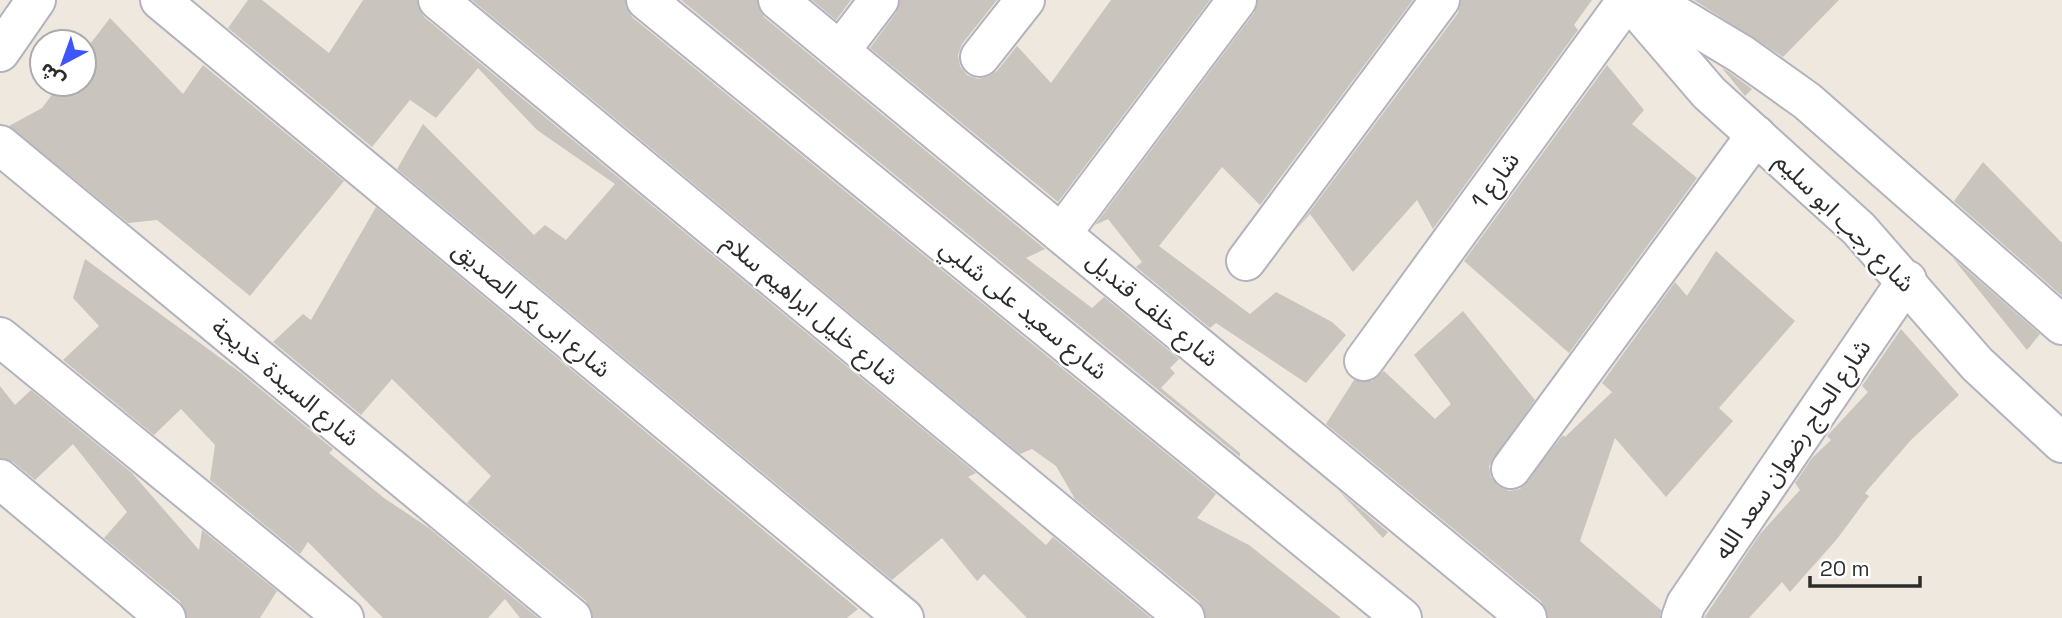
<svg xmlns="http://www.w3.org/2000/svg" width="2062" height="618" viewBox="0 0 2062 618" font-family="'Space Grotesk','Noto Sans Arabic',sans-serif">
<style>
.building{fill:#c9c5be}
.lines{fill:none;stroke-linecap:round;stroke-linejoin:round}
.minor-casing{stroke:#b2b3bf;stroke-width:42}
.minor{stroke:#fff;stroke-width:38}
.labels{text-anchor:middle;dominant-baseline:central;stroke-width:5;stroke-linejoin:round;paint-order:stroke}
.street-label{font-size:24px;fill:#2c2c2c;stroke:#fff}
</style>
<rect width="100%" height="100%" fill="#eee8de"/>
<g class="building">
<polygon points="248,0 262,0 329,53 363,0 417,0 424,17 976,473 968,477 1046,545 1053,537 1151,618 1027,618 984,574 977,581 942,538 892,580 397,169 423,124 534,235 545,225 566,240 615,184 537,130 478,68 436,118 410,100 372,147 228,28"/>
<polygon points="472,0 625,0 632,17 1216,494 1197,518 1249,545 1341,618 1206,618 1199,601 1075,499 1056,466 1032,449 1020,454"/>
<polygon points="681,0 757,0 764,17 1045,249 1026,258 1092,308 1104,297 1179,359 1170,368 1175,373 1161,388 1240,453 1240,457"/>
<polygon points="812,0 851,0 836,20"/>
<polygon points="900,0 997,0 962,44 958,55 960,66 967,75 978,79 987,77 997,71 1017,46 1051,83 1111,0 1210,0 1058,202 870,48 896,13"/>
<polygon points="1258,0 1413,0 1260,205 1222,167 1159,246 1250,314 1276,292 1332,322 1346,335 1306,383 1216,323 1210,328 1136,267 1142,262 1108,219 1095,225 1254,13"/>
<polygon points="1461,0 1592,0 1574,25 1578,30 1433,229 1417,200 1353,272 1310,214 1296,230 1458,13"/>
<polygon points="1694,0 1839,0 1783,57"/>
<polygon points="110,18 183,94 203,65 344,181 250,296 157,220 128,223 9,126 42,108 60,84 84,84 84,52"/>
<polygon points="1607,65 1644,110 1632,124 1697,178 1569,353 1464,261"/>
<polygon points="1722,68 1729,72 1752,89 1745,96"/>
<polygon points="1983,162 2062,243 2062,296 1954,201"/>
<polygon points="376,207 858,609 847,618 593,618 586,601 467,503 491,476 392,379 361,415 273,342 303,314 311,320"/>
<polygon points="1716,251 1795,321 1719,408 1733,421 1666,497 1615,438 1580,541 1661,610 1660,618 1548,618 1541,601 1326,424 1354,380 1372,381 1384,371 1435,419 1451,404 1414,355 1463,311 1535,400 1489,466 1491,477 1498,486 1509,491 1520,489 1563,435 1565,437 1612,392 1602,383 1675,282 1687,296"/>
<polygon points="1952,257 2040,334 2027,350"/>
<polygon points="85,259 241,373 333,449 329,453 384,498 429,528 538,618 520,618 505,599 488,618 383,618 308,542 300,554 210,480 215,445 181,409 154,435 63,360 99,326 73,298"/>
<polygon points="1901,329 1959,395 1911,440 1865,493 1869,496 1837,539 1790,592 1782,582 1749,618 1704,618 1760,534 1800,490 1795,483 1812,458 1831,440 1827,436 1868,392 1862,386"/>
<polygon points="0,386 15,405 31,390 132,473 199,550 202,530 277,591 260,618 187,618 180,601 104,538 127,512 73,444 35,480 13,462 0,458"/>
<polygon points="1339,491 1388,532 1383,538"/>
</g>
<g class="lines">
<defs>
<g id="minor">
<polyline points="160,0 904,618"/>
<polyline points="438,0 1185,618"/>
<polyline points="646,0 1402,618"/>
<polyline points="778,0 1527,618"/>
<polyline points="1629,0 1709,93 1859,229 1977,364 2062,443"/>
<polyline points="1631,0 1681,18 1741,54 1807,101 2062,325"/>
<polyline points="840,51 879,0"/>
<polyline points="0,52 36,0"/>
<polyline points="980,57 1025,0"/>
<polyline points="0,145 572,618"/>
<polyline points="1062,233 1237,0"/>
<polyline points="1246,261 1440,0"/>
<polyline points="0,337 344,618"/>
<polyline points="1364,361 1627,0"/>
<polyline points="1511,469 1756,135"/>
<polyline points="0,479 166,618"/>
<polyline points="1681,618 1686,604 1907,280"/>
</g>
</defs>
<use href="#minor" class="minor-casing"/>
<use href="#minor" class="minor"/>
</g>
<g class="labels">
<g class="street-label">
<text transform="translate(1495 180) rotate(-54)">شارع 1</text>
<text transform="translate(1845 222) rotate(45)">شارع رجب ابو سليم</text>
<text transform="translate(532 309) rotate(40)">شارع ابى بكر الصديق</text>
<text transform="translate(811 309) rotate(40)">شارع خليل ابراهيم سلام</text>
<text transform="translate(1024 309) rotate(39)">شارع سعيد على شلبي</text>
<text transform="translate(1153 309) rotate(40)">شارع خلف قنديل</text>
<text transform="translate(286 382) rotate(40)">شارع السيدة خديجة</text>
<text transform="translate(1792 449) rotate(-56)">شارع الحاج رضوان سعد الله</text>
</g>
</g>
<g transform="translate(63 63) rotate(221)"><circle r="33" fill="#ffffff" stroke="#ababab" stroke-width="2"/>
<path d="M0-5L12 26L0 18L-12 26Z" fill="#3e55fb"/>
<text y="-10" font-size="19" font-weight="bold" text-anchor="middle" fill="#2c2c2c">ش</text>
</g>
<path d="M1810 576v10h110v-10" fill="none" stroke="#2c2c2c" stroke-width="3.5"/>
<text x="1820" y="576" font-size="21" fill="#2c2c2c" stroke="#ffffff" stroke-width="5" paint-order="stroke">20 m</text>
</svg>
